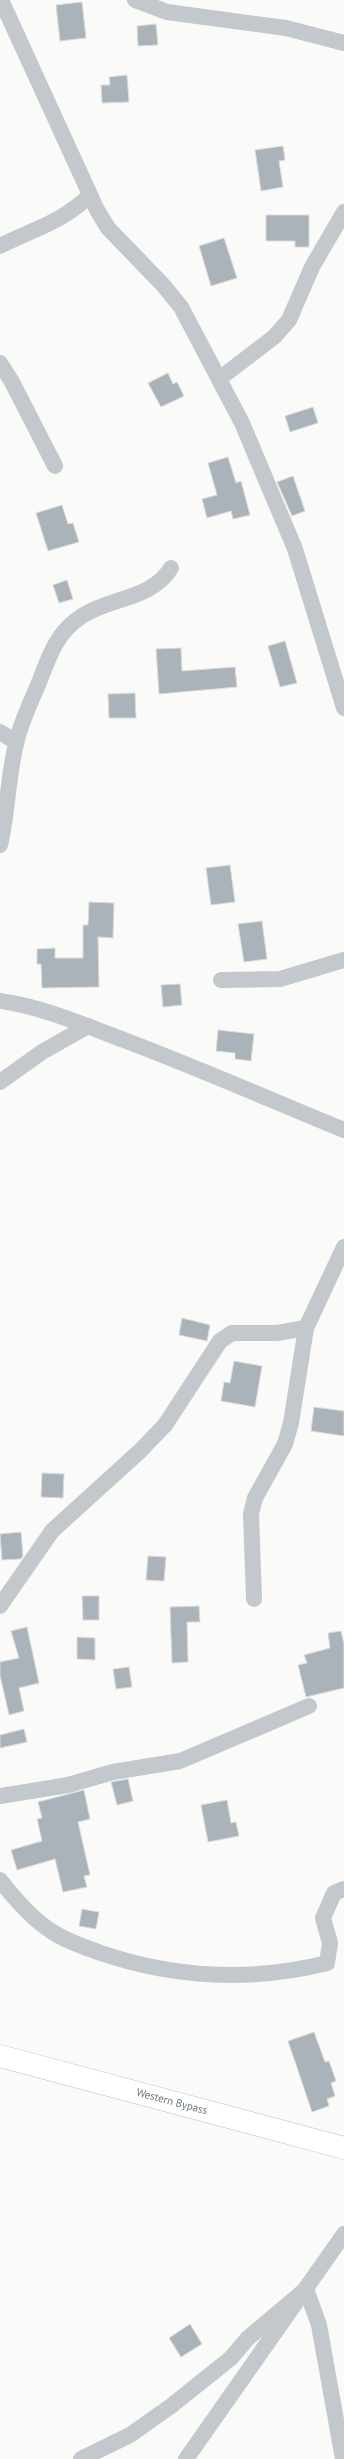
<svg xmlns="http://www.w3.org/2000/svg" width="344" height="2459" viewBox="0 0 344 2459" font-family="'PT Sans',sans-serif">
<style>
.building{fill:#aab3b9;stroke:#dcdcda}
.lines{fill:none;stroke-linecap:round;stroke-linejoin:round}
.primary-casing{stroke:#b5babe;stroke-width:23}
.street{stroke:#c3c8cc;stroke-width:16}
.primary{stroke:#fff;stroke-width:22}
.labels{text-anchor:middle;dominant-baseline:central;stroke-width:4;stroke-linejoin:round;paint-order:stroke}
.street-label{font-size:11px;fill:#657683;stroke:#fff}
</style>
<rect width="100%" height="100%" fill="#fafaf8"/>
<g class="building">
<polygon points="82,2 86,38 60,41 56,5"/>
<polygon points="156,24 158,45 138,46 137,26"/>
<polygon points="127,75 129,102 102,103 101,85 110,85 109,77"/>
<polygon points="283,146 285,160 279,161 283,187 261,191 255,150"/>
<polygon points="266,215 309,215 309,247 295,247 295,241 266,241"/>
<polygon points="224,238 237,278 211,286 199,246"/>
<polygon points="168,373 173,384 177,382 184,396 161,407 148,383"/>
<polygon points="313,407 318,423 290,432 285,416"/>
<polygon points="228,457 236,483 241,481 250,515 233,519 231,511 207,518 202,499 217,495 208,463"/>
<polygon points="293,476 305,511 292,516 277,482"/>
<polygon points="62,505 68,524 73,523 79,542 48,551 36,513"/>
<polygon points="67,580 73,599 59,603 53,585"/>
<polygon points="285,641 297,683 280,687 268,646"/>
<polygon points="181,648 182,671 235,667 237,687 159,694 156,649"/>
<polygon points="135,693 136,718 109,718 108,694"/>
<polygon points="230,865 235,902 211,905 206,868"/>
<polygon points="89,902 114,903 113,938 98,937 99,987 42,988 41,964 37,964 37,949 55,948 55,958 83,958 83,925 88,925"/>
<polygon points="262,921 267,959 244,962 238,924"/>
<polygon points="180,984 182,1005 163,1007 161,985"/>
<polygon points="218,1030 254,1034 251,1061 235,1059 235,1053 216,1051"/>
<polygon points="182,1318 210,1325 207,1341 179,1335"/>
<polygon points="234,1361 262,1366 255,1407 221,1401 224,1382 230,1383"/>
<polygon points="314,1407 344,1411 344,1436 311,1431"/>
<polygon points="42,1473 64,1474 63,1498 41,1497"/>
<polygon points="21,1532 23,1556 21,1559 2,1560 0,1534"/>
<polygon points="148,1556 166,1557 164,1581 146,1580"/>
<polygon points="82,1596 99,1596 99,1620 83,1620"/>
<polygon points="199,1606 200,1622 187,1622 188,1662 172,1663 170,1607"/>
<polygon points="27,1627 39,1683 19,1688 24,1711 9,1715 0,1675 0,1662 19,1658 11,1631"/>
<polygon points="341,1631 344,1644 344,1688 306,1697 298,1665 307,1663 304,1655 330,1648 328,1633"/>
<polygon points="77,1637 95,1638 95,1660 77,1659"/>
<polygon points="129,1667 132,1687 116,1689 113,1669"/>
<polygon points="24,1729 27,1742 0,1748 0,1735"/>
<polygon points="128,1779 133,1801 117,1805 111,1782"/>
<polygon points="84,1790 90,1819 78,1822 90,1875 84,1876 87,1887 63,1892 55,1859 17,1870 11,1850 42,1841 37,1819 42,1818 38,1802"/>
<polygon points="227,1800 231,1823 236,1822 239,1836 208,1842 201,1805"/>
<polygon points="82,1909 99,1912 96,1929 79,1926"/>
<polygon points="314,2032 325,2062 329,2061 336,2081 331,2083 335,2096 327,2099 329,2106 312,2112 288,2041"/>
<polygon points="190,2324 202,2344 181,2357 169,2338"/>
</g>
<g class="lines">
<defs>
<polyline id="primary" points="0,2056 344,2148"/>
</defs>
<use href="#primary" class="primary-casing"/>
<g class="street">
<polyline points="1,0 97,210 108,228 163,285 181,307 242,423 295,549 344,708"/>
<polyline points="135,0 167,12 286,28 344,43"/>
<path d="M0,246C33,229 61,223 89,196"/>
<polyline points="0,363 12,382 55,466"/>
<polyline points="219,379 274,337 289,320 312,267 344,212"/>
<polyline points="0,732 16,742"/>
<path d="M0,845C8,811 8,773 17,740C22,719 32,700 40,680C50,654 57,632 82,616C111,597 151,600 171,568"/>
<polyline points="221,980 280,979 344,960"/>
<path d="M0,1001C43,1007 84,1025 124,1040C198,1068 271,1100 344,1130"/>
<polyline points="0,1082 42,1052 88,1026"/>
<polyline points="254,1599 251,1514 255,1498 285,1444 291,1423 306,1328"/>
<polyline points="0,1606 52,1531 140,1451 165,1425 220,1341 232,1333 277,1333 306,1328 344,1247"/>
<polyline points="0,1796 68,1785 113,1772 180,1761 309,1706"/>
<path d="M0,1880C14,1898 32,1919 51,1931C66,1941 84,1947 101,1953C174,1978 252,1982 327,1963L330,1943L323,1918L334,1893L344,1889"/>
<polyline points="81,2459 130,2435 171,2406 231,2358 248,2338 306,2289 319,2325 343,2459"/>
<polyline points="186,2459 344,2234"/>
</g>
<use href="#primary" class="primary"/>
</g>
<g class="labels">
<g class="street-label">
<text transform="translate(172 2101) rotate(15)">Western Bypass</text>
</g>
</g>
</svg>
